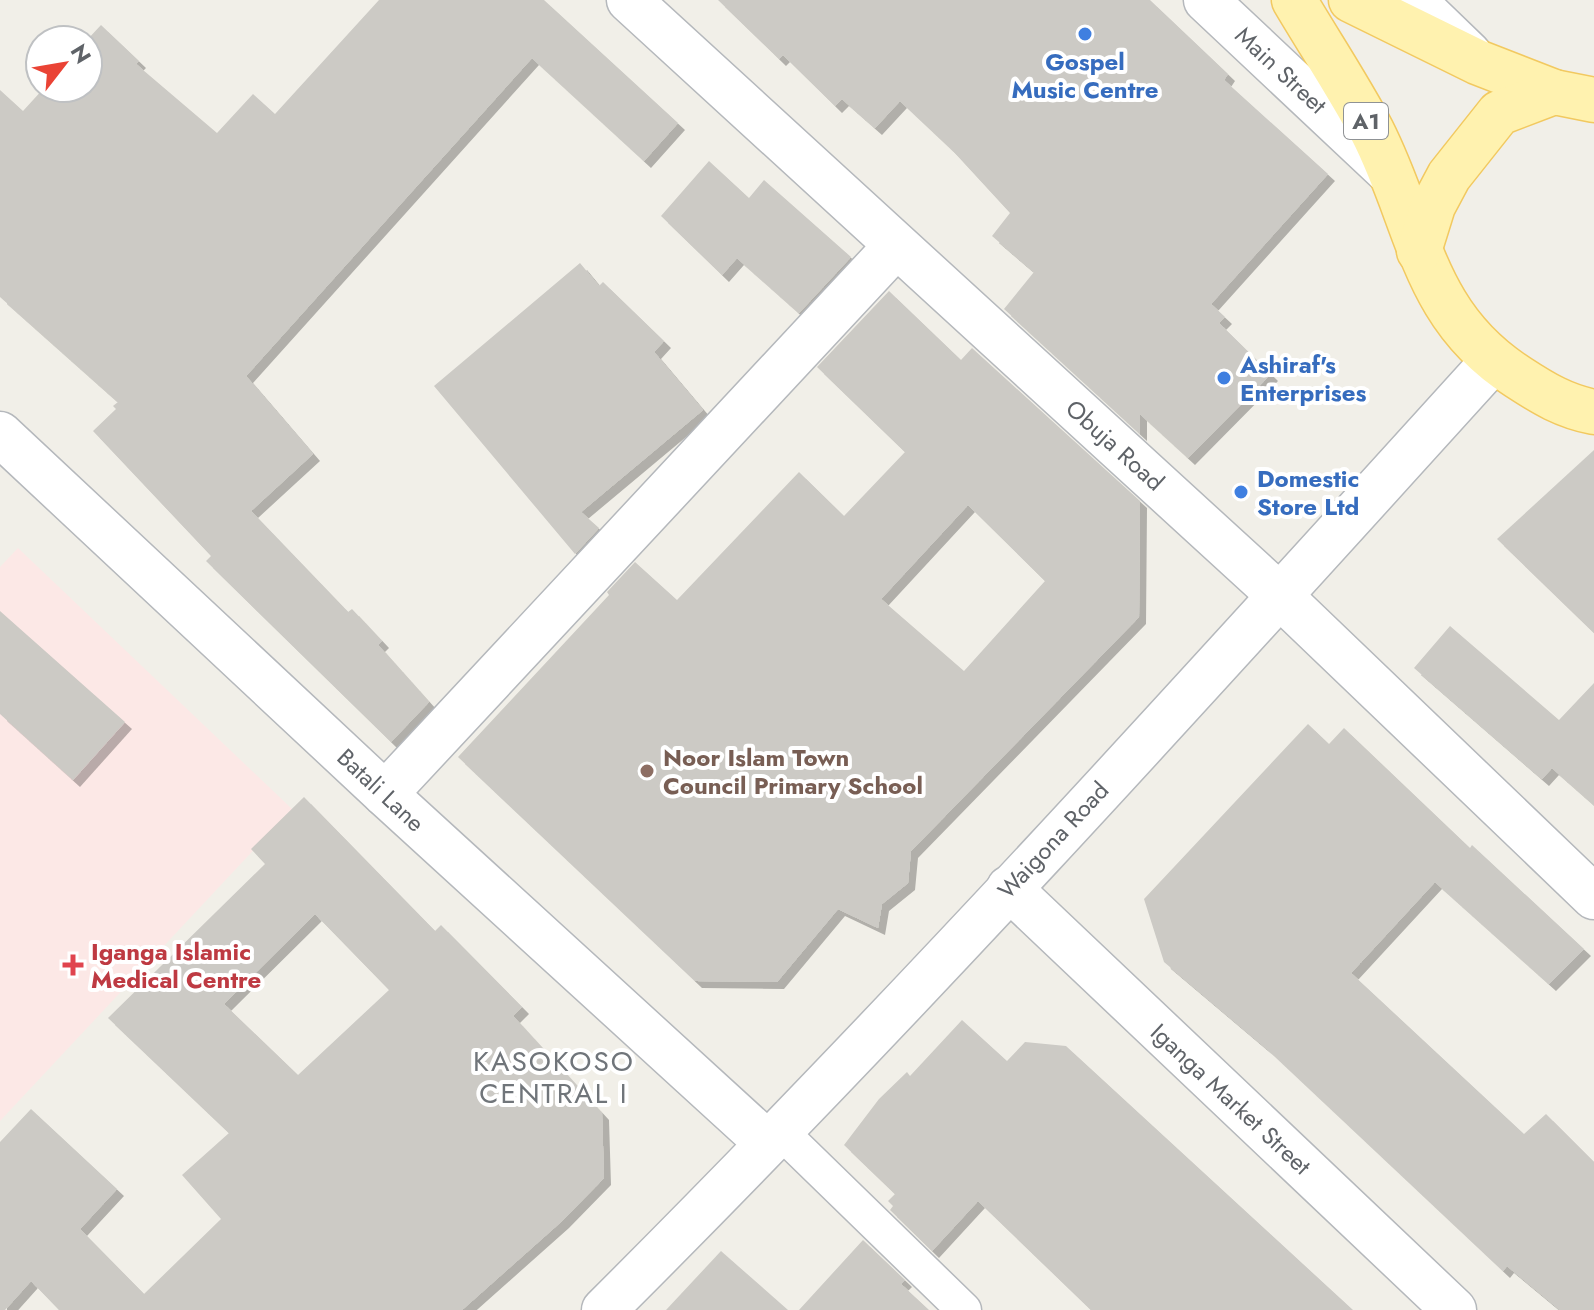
<svg xmlns="http://www.w3.org/2000/svg" width="1594" height="1310" viewBox="0 0 1594 1310" font-family="Jost,sans-serif">
<style>
.medical{fill:#fce8e6}
.building{fill:#cccac5;fill-rule:evenodd;filter:url(#shadow)}
.lines{fill:none;stroke-linecap:round;stroke-linejoin:round}
.lane-casing{stroke:#b5b8bc;stroke-width:37}
.street-casing{stroke:#b5b8bc;stroke-width:47}
.primary-casing{stroke:#f2c960;stroke-width:47}
.lane{stroke:#fff;stroke-width:34}
.street{stroke:#fff;stroke-width:44}
.primary{stroke:#fff2af;stroke-width:44}
.shop-dot{fill:#3f7fe0;stroke:#fff;stroke-width:3}
.education-dot{fill:#8d6e63;stroke:#fff;stroke-width:3}
.health-dot{fill:#e0444e;stroke:#fff;stroke-width:3}
.labels{text-anchor:middle;dominant-baseline:central;stroke-width:8;stroke-linejoin:round;paint-order:stroke}
.shield{fill:#fff;stroke:#8f9295;stroke-width:2}
.shield-label{font-size:22px;font-weight:bold;fill:#5f6368}
.shop-label{font-size:24px;font-weight:bold;fill:#366cbe;stroke:#fff;text-anchor:start}
.street-label{font-size:24px;fill:#5f6368;stroke:#fff}
.education-label{font-size:24px;font-weight:bold;fill:#785e54;stroke:#fff;text-anchor:start}
.health-label{font-size:24px;font-weight:bold;fill:#be3a42;stroke:#fff;text-anchor:start}
.quarter-label{font-size:28px;letter-spacing:2px;fill:#70757a;stroke:#fff}
</style>
<defs>
<filter id="shadow"><feDropShadow dx="7" dy="7" stdDeviation="0" flood-color="#0004"/></filter>
</defs>
<rect width="100%" height="100%" fill="#f1efe8"/>
<polygon class="medical" points="18,548 292,809 0,1121 0,567"/>
<g class="building">
<polygon points="379,0 544,0 678,123 644,161 532,58 246,376 313,454 251,511 348,612 352,609 382,641 378,645 429,702 391,742 206,561 211,556 93,431 116,409 113,406 118,402 0,297 0,90 23,111 44,88 88,88 87,40 101,25 139,61 136,64 217,133 253,94 275,114"/>
<polygon points="718,0 1150,0 1228,74 1224,80 1328,174 1211,304 1225,317 1219,323 1271,374 1188,458 1140,414 1140,434 1004,309 1034,272 992,236 1010,213 952,150 900,101 875,128 842,99 835,106 783,55 779,59"/>
<polygon points="709,161 749,198 764,180 851,257 799,313 737,258 722,275 661,216"/>
<polygon points="580,263 599,286 603,282 664,341 654,352 703,410 581,512 599,528 575,554 434,386"/>
<path d="M889,291L961,360L972,348L1140,501L1139,617L911,851L908,883L882,904L878,928L838,909L777,982L695,981L458,757L609,595L607,592L635,562L677,600L799,472L844,516L905,452L817,367ZM968,505L1045,581L964,671L881,599Z"/>
<polygon points="1594,450 1594,633 1497,539"/>
<polygon points="0,611 125,722 73,780 0,714"/>
<polygon points="1450,626 1559,720 1594,683 1594,805 1552,768 1542,779 1414,668"/>
<polygon points="1308,724 1329,744 1344,728 1470,848 1472,845 1584,949 1549,984 1435,882 1351,973 1524,1134 1546,1114 1594,1162 1594,1310 1560,1310 1507,1266 1503,1271 1267,1049 1164,962 1144,899"/>
<path d="M304,797L435,931L441,925L522,1007L513,1016L602,1113L604,1178L562,1221L462,1310H59L31,1281L5,1310H0V1142L31,1109L117,1189L80,1229L144,1294L221,1219L182,1175L229,1133L108,1018L265,864L251,849ZM315,914L389,990L298,1075L224,1004Z"/>
<polygon points="962,1020 1007,1061 1025,1042 1066,1046 1353,1310 1091,1310 978,1201 932,1251 890,1210 893,1206 888,1201 895,1194 844,1145 879,1099 907,1072 910,1076"/>
<polygon points="863,1240 905,1280 901,1284 929,1310 799,1310"/>
<polygon points="721,1251 788,1310 666,1310"/>
</g>
<g class="lines">
<defs>
<polyline id="lane" points="779,1130 964,1310"/>
<g id="street">
<polyline points="629,0 1280,596 1594,897"/>
<polyline points="1206,0 1390,173"/>
<polyline points="1413,0 1469,54"/>
<polyline points="0,434 385,794 766,1142"/>
<polyline points="385,794 896,246"/>
<polyline points="1009,888 1454,1310"/>
<path d="M604,1310C911,1004 1202,682 1493,361"/>
</g>
<g id="primary">
<path d="M1294,0C1320,44 1348,86 1372,131C1420,225 1421,315 1518,377C1544,394 1564,406 1594,412"/>
<polyline points="1351,0 1477,62 1554,92"/>
<polyline points="1419,251 1433,206 1449,176 1499,113 1554,92 1594,100"/>
</g>
</defs>
<use href="#lane" class="lane-casing"/>
<use href="#street" class="street-casing"/>
<use href="#primary" class="primary-casing"/>
<use href="#lane" class="lane"/>
<use href="#street" class="street"/>
<use href="#primary" class="primary"/>
</g>
<g class="shop-dot">
<circle cx="1085" cy="34" r="8"/>
<circle cx="1224" cy="378" r="8"/>
<circle cx="1241" cy="492" r="8"/>
</g>
<circle class="education-dot" cx="647" cy="771" r="8"/>
<path class="health-dot" d="M69 953h8v8h8v8h-8v8h-8v-8h-8v-8h8z"/>
<g class="labels">
<rect class="shield" x="1344" y="103" width="44" height="36" rx="6"/>
<g class="shield-label">
<text x="1366" y="121">A1</text>
</g>
<g class="shop-label">
<text x="1085" y="61" text-anchor="middle">Gospel<tspan x="1085" dy="28">Music Centre</tspan></text>
<text x="1240" y="364">Ashiraf's<tspan x="1240" dy="28">Enterprises</tspan></text>
<text x="1257" y="478">Domestic<tspan x="1257" dy="28">Store Ltd</tspan></text>
</g>
<g class="street-label">
<text transform="translate(1281 70) rotate(43)">Main Street</text>
<text transform="translate(1115 445) rotate(42)">Obuja Road</text>
<text transform="translate(381 790) rotate(43)">Batali Lane</text>
<text transform="translate(1053 840) rotate(-47)">Waigona Road</text>
<text transform="translate(1231 1099) rotate(43)">Iganga Market Street</text>
</g>
<g class="education-label">
<text x="663" y="757">Noor Islam Town<tspan x="663" dy="28">Council Primary School</tspan></text>
</g>
<g class="health-label">
<text x="91" y="951">Iganga Islamic<tspan x="91" dy="28">Medical Centre</tspan></text>
</g>
<g class="quarter-label">
<text x="554" y="1061">KASOKOSO<tspan x="554" dy="32">CENTRAL I</tspan></text>
</g>
</g>
<g transform="translate(64 64) rotate(59)"><circle r="38" fill="#ffffff" stroke="#bfc1c3" stroke-width="2"/>
<path d="M0-6L14 30L0 20L-14 30Z" fill="#ea4335"/>
<text y="-12" font-size="22" font-weight="bold" text-anchor="middle" fill="#5f6368">N</text>
</g>
</svg>
